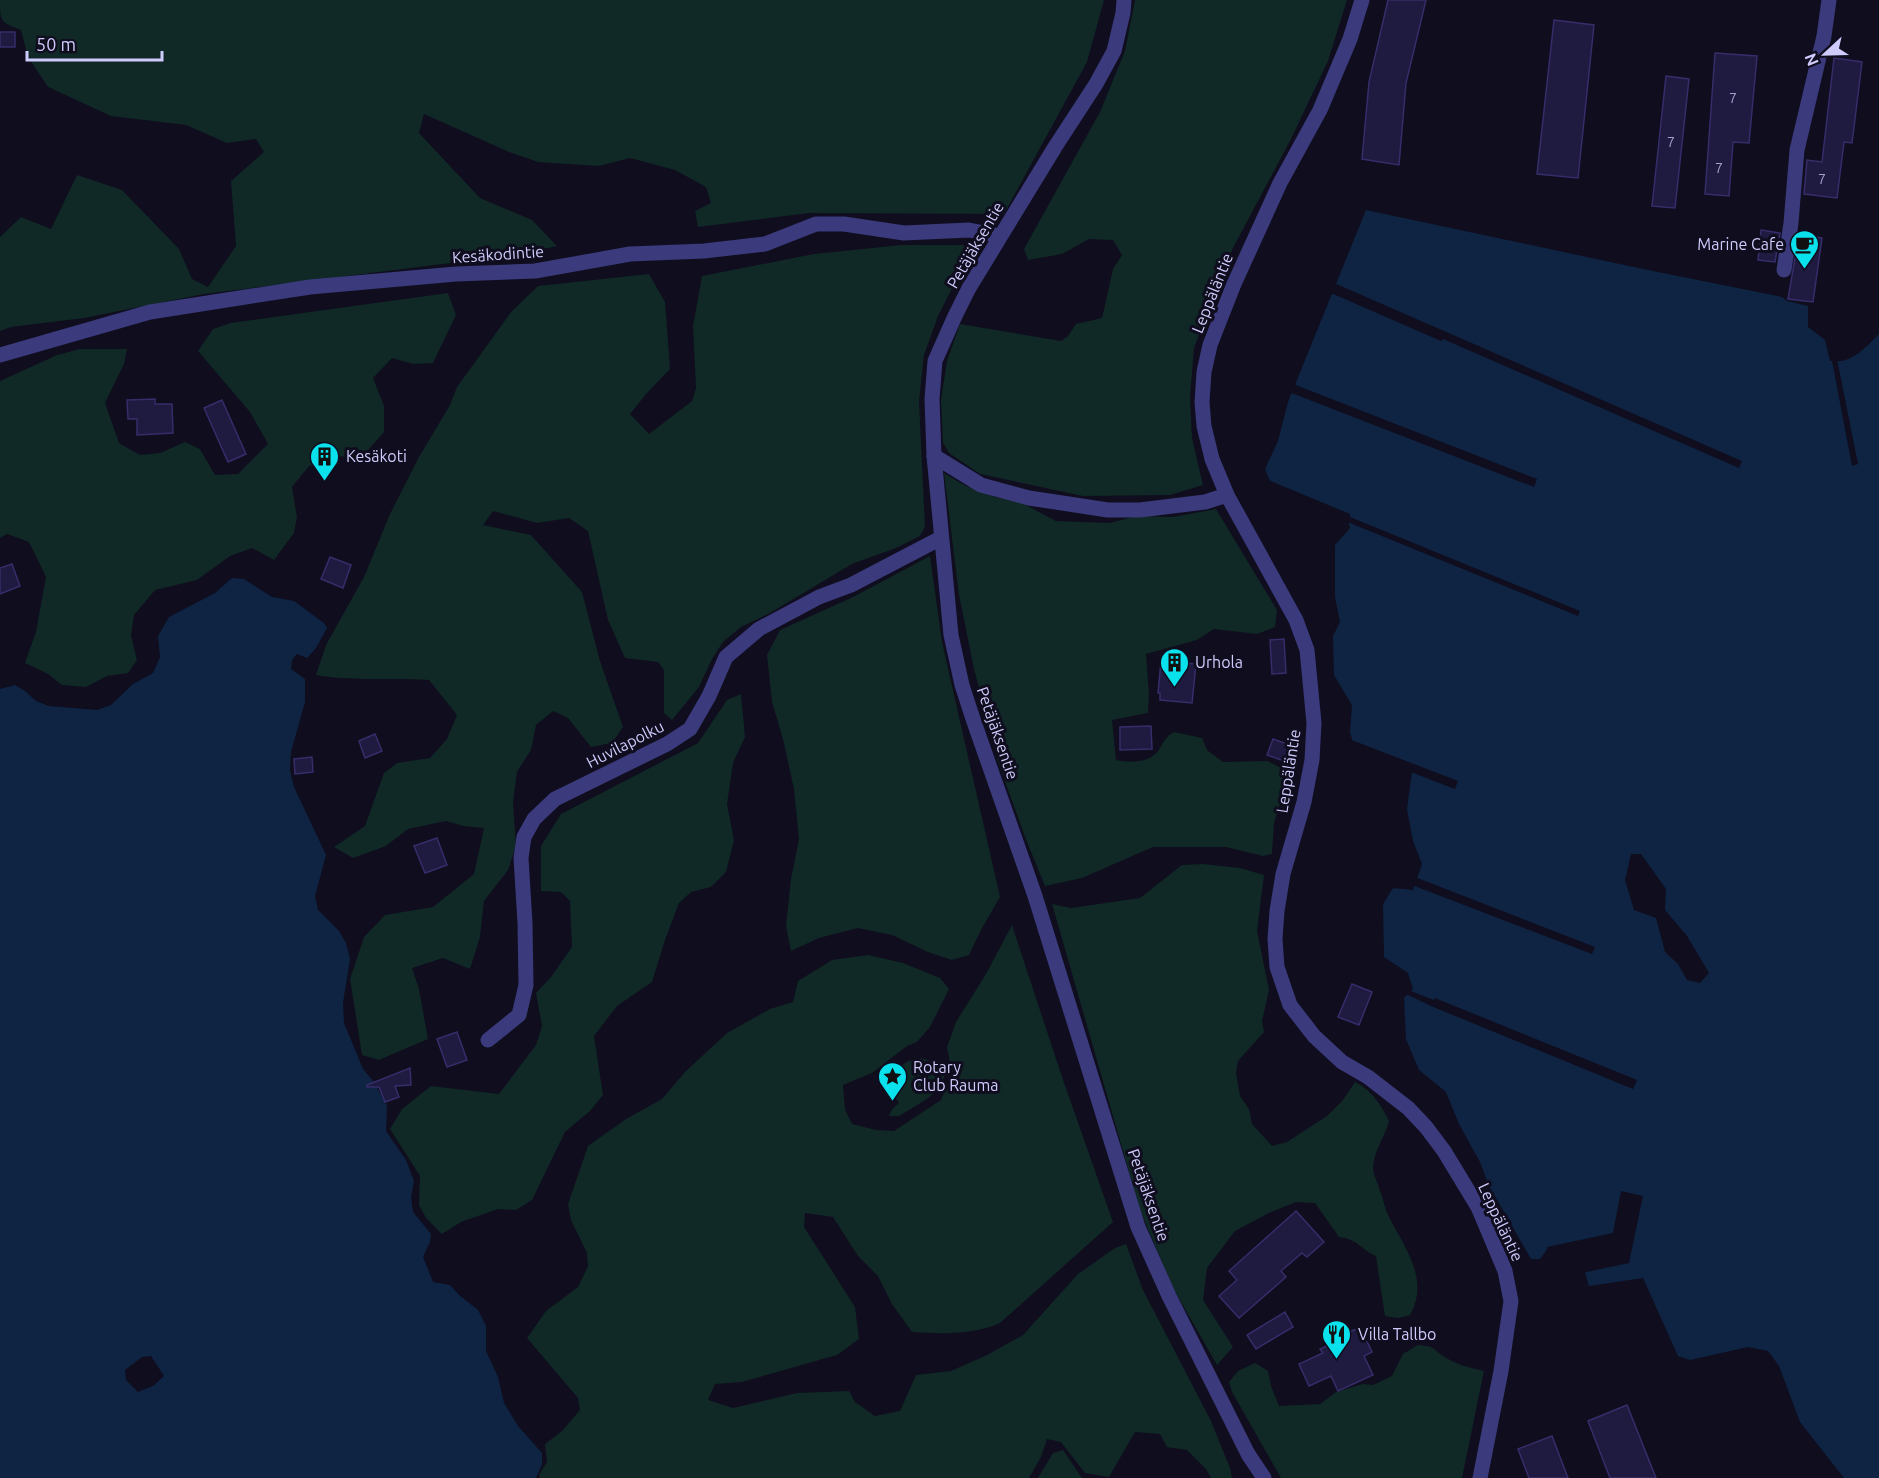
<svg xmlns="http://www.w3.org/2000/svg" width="1879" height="1478" viewBox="0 0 1879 1478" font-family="Ubuntu,sans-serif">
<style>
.green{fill:#102826}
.water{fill:#0e2442;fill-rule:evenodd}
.pier{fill:#0f0d1e}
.building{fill:#1f1a3f;stroke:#362d6a;stroke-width:1.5}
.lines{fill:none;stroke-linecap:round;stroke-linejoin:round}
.minor{stroke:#3a3a7c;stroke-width:15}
.labels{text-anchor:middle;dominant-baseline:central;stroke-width:6;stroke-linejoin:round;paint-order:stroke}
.number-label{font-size:14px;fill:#a3a0ce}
.poi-label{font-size:16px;fill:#cfccfd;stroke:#0f0d1e;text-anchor:start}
.street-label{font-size:16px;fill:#cfccfd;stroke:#0f0d1e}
</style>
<rect width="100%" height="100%" fill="#0f0d1e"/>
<g class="green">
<path d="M0,0H1104L1087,62L1004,214L809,213L698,227L695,211L711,203L706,187L675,170L630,158L599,166L538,162L509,152L424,114L419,133L480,198L532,220L557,246L521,254L204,294L84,318L11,327L0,331V237L21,217L51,229L77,175L122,190L179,249L192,279L208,287L236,246L231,181L264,152L256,139L227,143L186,125L111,116L48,87L28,57L21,30C0,22 0,22 0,0Z"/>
<polygon points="1135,0 1347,0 1328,61 1290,141 1233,248 1194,348 1190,397 1192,438 1203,485 1170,495 1083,496 980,474 949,453 943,443 941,400 947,361 960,324 1061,341 1068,336 1076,324 1102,318 1113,269 1122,255 1113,240 1089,239 1062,254 1028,260 1024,249 1100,112 1125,51"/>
<path d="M901,245H964L963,267L938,316L924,355L919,401L925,527L920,536L896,548L852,564L770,613L741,627L723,642L712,659L699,687L672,720L664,713V670L658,662L625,658L608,620L588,531L569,518L537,523L493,511L483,525L531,535L582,592L600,661L623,727L612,743L591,747L568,718L553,711L536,725L531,750L517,772L513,802L516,846L508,870L484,901L480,937L470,969L443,958L412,968L419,989L428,1039L379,1060L362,1055L350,979L364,937L385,915L433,907L474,874L484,828L463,826L446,821L408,829L386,846L353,858L334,847L365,826L384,773L397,763L430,758L447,739L457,715L429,680C391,677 353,682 316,675L326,645L364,577L390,514L419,457L450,405L457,387L511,312L538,286L649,274L665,302L670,369L647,393L630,414L649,434L692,401L696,388L693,326L702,276L814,254Z"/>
<polygon points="448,293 456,315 433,363 413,364 392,358 373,378 384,406 384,432 357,463 342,456 309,466 292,487 297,517 294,533 274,560 252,548 230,556 197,580 155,590 134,615 131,635 137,660 128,673 107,676 86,687 62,685 48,674 25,663 36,632 46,577 29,542 7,534 0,538 0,381 57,355 80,349 127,349 124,364 105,403 119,443 140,455 160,453 185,442 200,449 215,475 238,474 268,444 250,412 198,351 213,329 231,323"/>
<path d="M944,473L964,485L995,497L1022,503L1056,521L1110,523L1136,516L1173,517L1216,509L1277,610L1275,627L1257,634L1214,629L1197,640L1146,654L1149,693L1148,713L1112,720L1116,760C1130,763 1149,763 1158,751C1164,742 1165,737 1174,732L1202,738L1207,750L1223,762L1267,761L1284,769L1287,781L1274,823L1272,854L1263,856L1226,847H1153L1082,878L1045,886L1025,837L998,762L974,669L959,595Z"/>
<polygon points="930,556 942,642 1000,897 981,930 969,955 952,960 928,952 892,935 858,928 819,938 791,951 786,926 791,879 799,839 794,789 783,739 772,702 767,655 780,630 851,598"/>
<polygon points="741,694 745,737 733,763 727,804 734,840 726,872 711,887 691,892 679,903 665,940 652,982 617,1006 594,1036 603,1095 590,1111 565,1132 532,1200 516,1210 498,1209 461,1222 442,1234 426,1218 419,1205 420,1176 390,1129 402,1109 431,1086 499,1094 536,1045 542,1026 536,993 551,977 572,947 570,901 561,892 541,891 541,846 561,814 698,743 727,700"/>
<path d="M1203,864L1240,868L1264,875L1257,931L1269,990L1262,1021L1264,1032L1238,1061L1236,1073L1240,1096L1249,1109L1252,1124L1272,1146L1287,1142L1327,1116L1343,1100L1355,1082C1372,1090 1381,1105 1389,1121C1385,1137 1373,1152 1373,1169C1374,1176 1378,1184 1380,1191C1383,1199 1385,1209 1389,1217C1405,1248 1430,1280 1410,1315L1398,1318L1385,1316L1376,1256C1360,1249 1358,1239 1339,1237L1315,1203L1296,1202L1271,1212L1235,1231L1207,1268L1203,1300L1233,1347L1217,1365L1173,1288L1140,1210L1052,904L1071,908L1140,898L1182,865Z"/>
<path d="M1012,925L1062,1077L1113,1222L1000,1323C974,1335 940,1334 912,1332L892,1304L878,1276L858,1256L833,1217L805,1213L804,1227L855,1307L859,1339L837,1355L742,1382L715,1384L708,1400L733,1408L797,1393L849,1391L855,1402L875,1416L900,1411L916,1375L951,1371L987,1355L1023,1335L1078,1274L1115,1248L1126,1244L1143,1290L1211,1421L1230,1468L1232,1478H1211L1206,1469L1187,1450L1167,1447L1160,1434L1135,1432L1109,1477L1085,1473L1061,1442L1047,1439L1041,1457L1029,1478H540L539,1475L547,1462L545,1444L562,1431L580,1410L578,1398L527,1338L546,1311L578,1287L588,1266L587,1253L571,1220L568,1204L588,1146L626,1119L662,1099L685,1072L727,1033L770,1009L793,1002L798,981L832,960L868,955L903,963L940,978L949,989L930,1027L917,1042L907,1046L872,1073L843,1085L845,1109L852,1124L876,1130L894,1131L941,1100L952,1073L947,1047L956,1022L986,974Z"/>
<path d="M921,1058L942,1065L945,1075L938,1090L924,1101L899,1116H889L892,1109L899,1103L889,1088C895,1069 901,1061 921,1058Z"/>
<path d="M1418,1345C1436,1347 1430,1347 1443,1356C1455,1364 1470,1368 1484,1371L1462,1478H1281L1232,1392L1229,1382L1238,1371L1255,1363L1268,1371L1271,1386L1279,1406L1320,1404L1336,1392L1363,1384L1373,1385L1392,1376L1403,1354Z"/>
<polygon points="1063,1450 1082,1478 1038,1478 1053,1453"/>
</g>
<g class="water">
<path d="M1366,210L1648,270L1782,297L1787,301L1808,306V327L1825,340L1830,361C1852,364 1865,348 1879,334V1478H1844L1800,1422L1779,1366L1768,1351L1748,1347L1690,1360L1678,1356L1643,1278L1589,1286L1584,1269L1548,1248L1540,1259H1531L1489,1186L1480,1162L1459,1124L1446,1092L1419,1070L1406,1039L1404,998L1413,989L1408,973L1384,957L1383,904L1393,888L1413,890L1422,864L1413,841L1407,809L1412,771L1353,743L1350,732L1352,705L1334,675L1333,636L1340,622L1335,597V545L1350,528L1346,514L1271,484L1265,469L1278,441L1288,402ZM1631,854H1641L1666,889L1665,910L1687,936L1709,973L1700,983L1687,980L1678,964L1665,952L1656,918L1634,910L1625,880Z"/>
<path d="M232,578L244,579L272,597L294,601L324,623L327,628L316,648L307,658L297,654L292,660L291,669L305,679V702L291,752L290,770L294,787L326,855L315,896L318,910L339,931L346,943L350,959L343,1003L344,1023L363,1069L374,1082L387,1106L386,1131L406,1160L414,1181L411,1197L413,1212L431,1234L430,1242L423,1257L433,1282L450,1285L459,1295L478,1310L486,1326V1351L498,1377L504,1403L518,1426L542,1453V1464L536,1478H0V689L15,685L25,691L36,701L49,706L97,710L111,705L133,684L153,673L160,657L158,636L169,617L215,593ZM151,1356L164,1376L153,1386L138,1392L126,1380L125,1370L142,1357Z"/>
</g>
<g class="pier">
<polygon points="1334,283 1742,461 1739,468 1443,339 1441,341 1331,293"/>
<polygon points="1830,350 1832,358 1837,359 1858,464 1852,466"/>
<polygon points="1293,384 1537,479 1534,487 1289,392"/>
<polygon points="1266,479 1350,514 1350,517 1580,611 1578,616 1345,521 1343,516 1269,487"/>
<polygon points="1349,739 1458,781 1455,789 1408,771 1352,746"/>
<polygon points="1415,877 1595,947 1592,954 1412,885"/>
<polygon points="1408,990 1434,1000 1435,998 1637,1080 1633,1089 1431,1006 1406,994"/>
<polygon points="1621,1191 1643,1196 1629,1263 1582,1273 1558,1260 1548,1252 1547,1247 1613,1233"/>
</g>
<g class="building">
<polygon points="1388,0 1426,0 1406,83 1399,165 1362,159 1369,82"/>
<polygon points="1554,20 1594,25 1578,178 1537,174"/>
<rect x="0" y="32" width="15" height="15"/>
<polygon points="1715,53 1757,56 1749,143 1733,142 1729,196 1705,194"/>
<polygon points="1834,58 1862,62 1852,143 1844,142 1837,198 1804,194 1807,160 1822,162"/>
<polygon points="1666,76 1689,79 1675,208 1652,206"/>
<polygon points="1761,230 1780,233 1775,262 1758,260"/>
<polygon points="1799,235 1822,238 1813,302 1788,299"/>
<polygon points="155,399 155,404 172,404 173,433 137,435 137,419 128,419 127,400"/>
<polygon points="222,400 246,454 228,462 204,408"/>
<polygon points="330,557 351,565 343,588 321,579"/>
<polygon points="12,564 20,586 0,594 0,568"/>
<polygon points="1284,639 1286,673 1272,674 1270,640"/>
<polygon points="1161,661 1196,664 1192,703 1160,700 1160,693 1158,693"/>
<polygon points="1151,726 1152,749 1120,750 1120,727"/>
<polygon points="375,734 382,751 365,758 359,741"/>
<polygon points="1273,739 1290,745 1284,761 1267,755"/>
<polygon points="312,757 313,772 295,774 294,759"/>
<polygon points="437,838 447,865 425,873 414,846"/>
<polygon points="1352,984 1372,992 1359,1025 1338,1017"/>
<polygon points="457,1032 467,1060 447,1067 437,1039"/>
<polygon points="410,1068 411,1085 395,1086 399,1097 385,1102 379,1087 367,1087 367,1085"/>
<polygon points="1296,1211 1324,1242 1307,1257 1302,1253 1281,1271 1286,1277 1239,1318 1219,1296 1237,1280 1229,1271"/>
<polygon points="1285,1312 1293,1327 1256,1349 1247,1335"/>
<polygon points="1356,1329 1361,1342 1366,1339 1372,1352 1364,1356 1373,1375 1338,1391 1331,1376 1309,1386 1299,1364 1323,1353 1320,1349 1338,1341 1336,1338"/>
<polygon points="1627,1405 1656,1478 1610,1478 1588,1421"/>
<polygon points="1552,1436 1568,1478 1529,1478 1518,1449"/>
</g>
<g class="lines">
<g class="minor">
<polyline points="1124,0 1123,13 1114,51 1096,84 1055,147 969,288 955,316 935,361 932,399 934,456 951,635 962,685 973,719 1035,896 1138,1227 1169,1296 1248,1454 1264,1478"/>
<polyline points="1362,0 1350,39 1320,110 1280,183 1234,284 1210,345 1204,372 1202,402 1204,426 1212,459 1227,495 1296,620 1307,650 1314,723 1312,760 1304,802 1283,874 1277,911 1275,939 1277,967 1290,1005 1314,1036 1342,1062 1368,1077 1408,1108 1426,1127 1444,1151 1478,1207 1505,1271 1511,1301 1501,1371 1480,1478"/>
<polyline points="1784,270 1791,223 1797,150 1824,36 1829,0"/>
<polyline points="0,355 150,312 310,287 456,274 535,271 630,254 704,251 765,244 816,224 844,224 904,233 969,230 1000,236"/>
<polyline points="934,456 981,485 1029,498 1108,510 1140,510 1205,502 1227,495"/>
<polyline points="488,1040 519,1015 526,985 525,923 521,858 524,837 534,819 555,799 667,744 690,729 709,696 726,657 759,629 819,597 851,585 941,538"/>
</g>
</g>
<defs>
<symbol id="cafe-pin" viewBox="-11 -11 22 30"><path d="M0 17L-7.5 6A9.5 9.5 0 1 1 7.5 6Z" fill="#09e1ed" stroke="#0f0d1e"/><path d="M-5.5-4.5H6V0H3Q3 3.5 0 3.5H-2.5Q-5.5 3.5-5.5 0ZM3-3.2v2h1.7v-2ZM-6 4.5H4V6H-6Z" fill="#111"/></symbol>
<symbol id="building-pin" viewBox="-11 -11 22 30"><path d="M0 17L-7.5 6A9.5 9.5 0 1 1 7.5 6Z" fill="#09e1ed" stroke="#0f0d1e"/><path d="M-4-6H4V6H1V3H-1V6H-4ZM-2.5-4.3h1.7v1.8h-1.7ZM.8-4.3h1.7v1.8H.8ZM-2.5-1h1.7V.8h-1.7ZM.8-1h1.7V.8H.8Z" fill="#111"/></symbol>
<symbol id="sight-pin" viewBox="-11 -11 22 30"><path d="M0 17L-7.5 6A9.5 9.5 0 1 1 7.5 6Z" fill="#09e1ed" stroke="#0f0d1e"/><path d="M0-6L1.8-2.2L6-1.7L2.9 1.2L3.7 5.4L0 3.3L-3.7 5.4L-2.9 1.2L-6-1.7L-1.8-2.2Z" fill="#111"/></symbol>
<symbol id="restaurant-pin" viewBox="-11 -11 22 30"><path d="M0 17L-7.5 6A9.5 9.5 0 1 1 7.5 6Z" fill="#09e1ed" stroke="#0f0d1e"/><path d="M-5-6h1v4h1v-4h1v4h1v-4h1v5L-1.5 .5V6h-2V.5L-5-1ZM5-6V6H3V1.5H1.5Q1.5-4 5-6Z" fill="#111"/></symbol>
</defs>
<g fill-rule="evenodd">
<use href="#cafe-pin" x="1788" y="228" width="33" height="45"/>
<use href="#building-pin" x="308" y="440" width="33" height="45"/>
<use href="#building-pin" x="1158" y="646" width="33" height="45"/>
<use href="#sight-pin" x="876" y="1060" width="33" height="45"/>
<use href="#restaurant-pin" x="1320" y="1318" width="33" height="45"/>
</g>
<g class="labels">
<g class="number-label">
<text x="1733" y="98">7</text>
<text x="1671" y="142">7</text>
<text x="1719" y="168">7</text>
<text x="1822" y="179">7</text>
</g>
<g class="poi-label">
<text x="1784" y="244" text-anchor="end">Marine Cafe</text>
<text x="346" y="456">Kesäkoti</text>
<text x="1195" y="662">Urhola</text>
<text x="913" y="1067">Rotary<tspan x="913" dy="18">Club Rauma</tspan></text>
<text x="1358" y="1334">Villa Tallbo</text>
</g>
<g class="street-label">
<text transform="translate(975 245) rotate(-60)">Petäjäksentie</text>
<text transform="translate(498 254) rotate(-4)">Kesäkodintie</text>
<text transform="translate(1212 293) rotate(-68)">Leppäläntie</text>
<text transform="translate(998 733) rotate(71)">Petäjäksentie</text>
<text transform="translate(625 744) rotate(-27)">Huvilapolku</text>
<text transform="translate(1288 771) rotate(-81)">Leppäläntie</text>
<text transform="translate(1149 1195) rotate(71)">Petäjäksentie</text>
<text transform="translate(1501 1222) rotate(65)">Leppäläntie</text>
</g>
</g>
<g transform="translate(1825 54) rotate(248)" stroke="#0f0d1e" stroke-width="4.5" paint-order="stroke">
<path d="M0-4.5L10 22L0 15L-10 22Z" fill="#cfccfd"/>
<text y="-9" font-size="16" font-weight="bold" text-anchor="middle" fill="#cfccfd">N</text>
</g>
<path d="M27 51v9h135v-9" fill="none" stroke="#cfccfd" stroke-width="3"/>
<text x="36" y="51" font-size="18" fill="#cfccfd" stroke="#0f0d1e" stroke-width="4.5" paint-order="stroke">50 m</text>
</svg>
